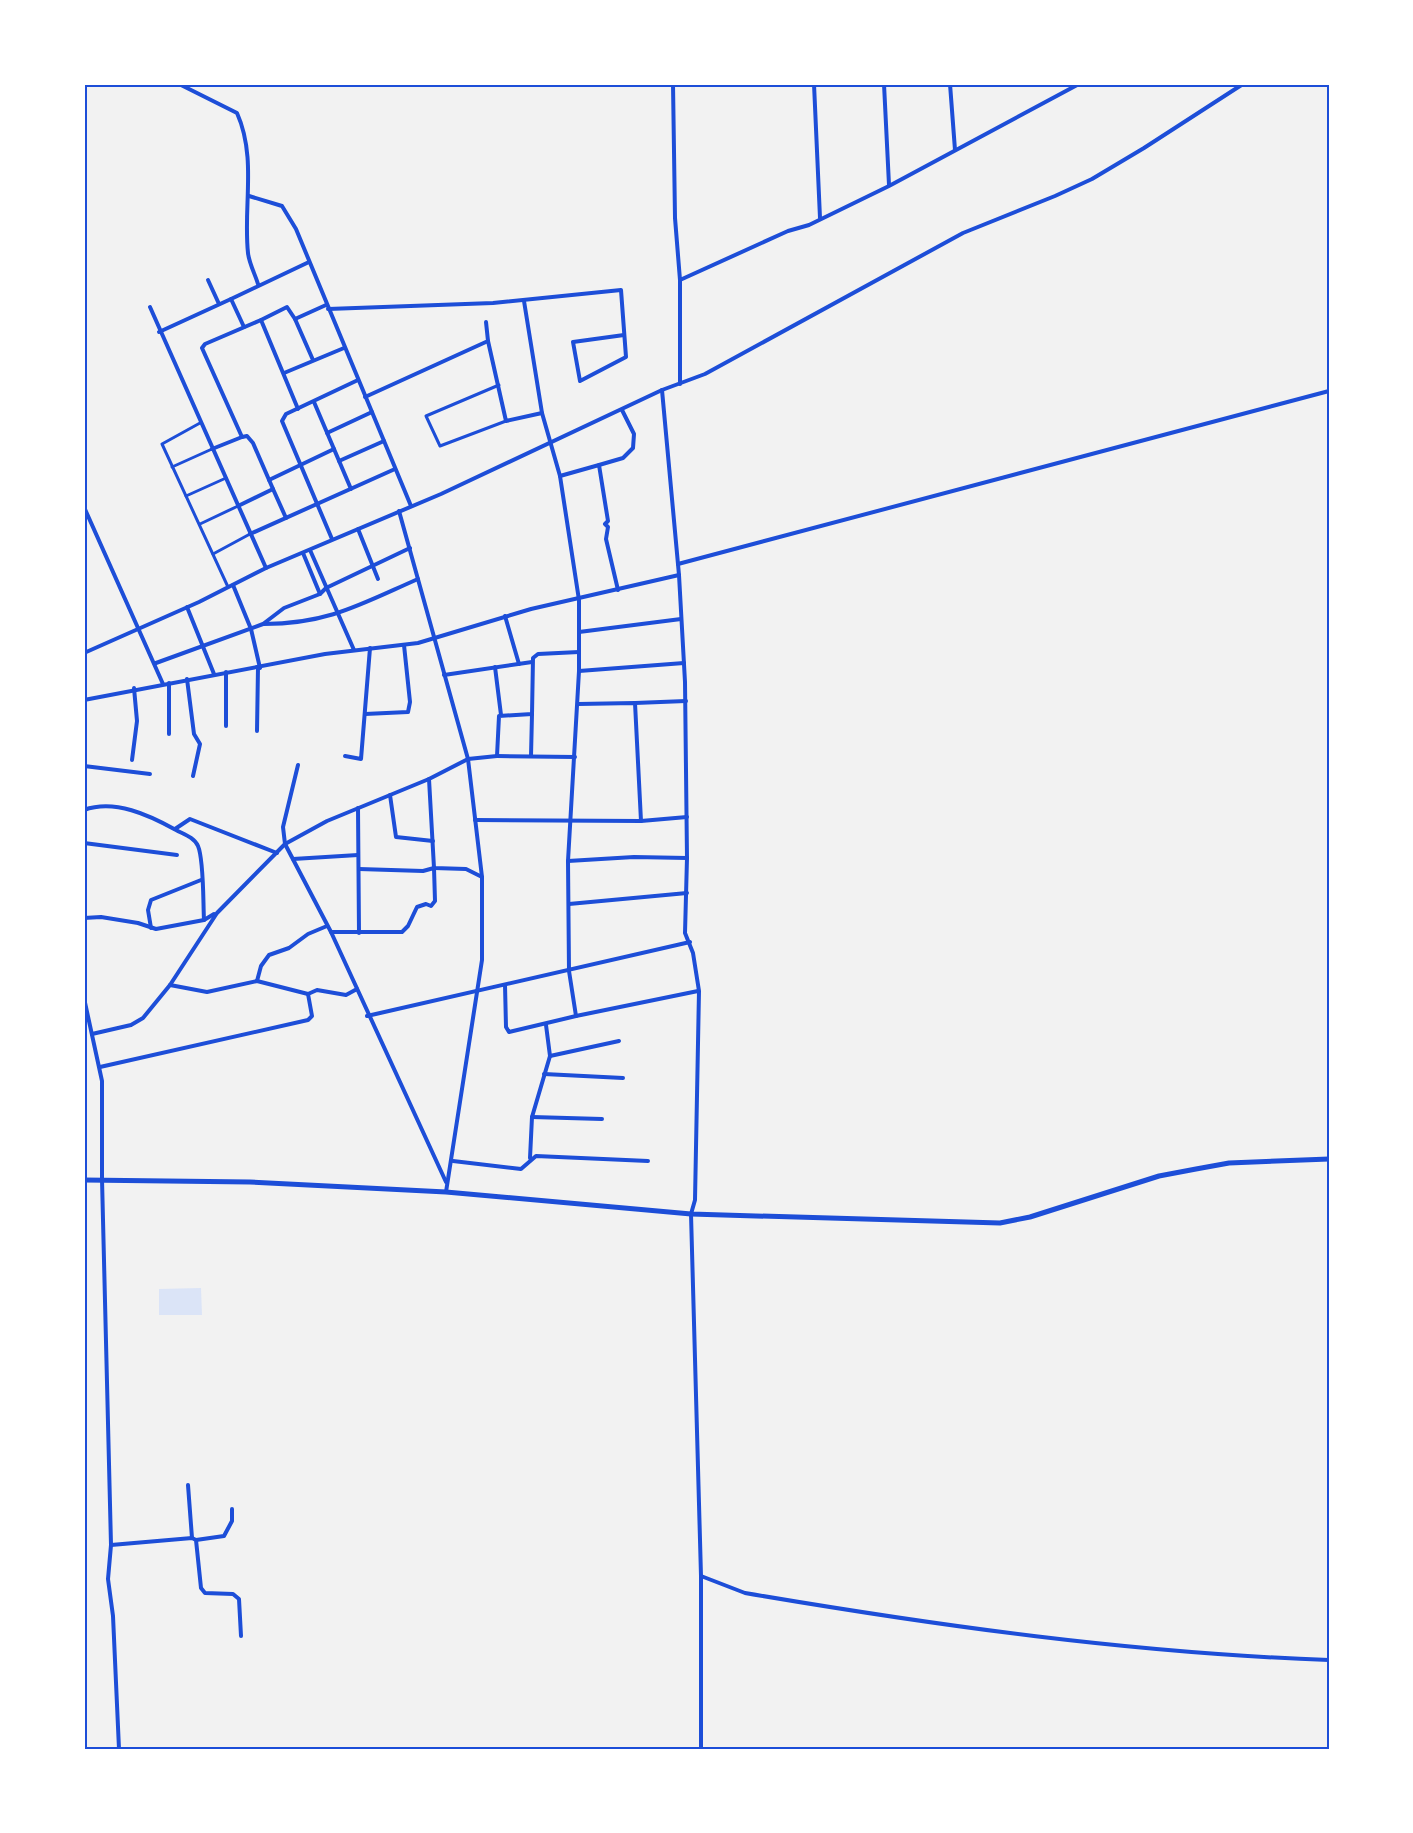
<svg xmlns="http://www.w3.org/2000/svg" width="1413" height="1833" viewBox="0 0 1413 1833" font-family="'Open Sans',sans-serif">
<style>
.green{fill:#dbe4f7}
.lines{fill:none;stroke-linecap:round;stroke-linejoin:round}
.pedestrian{stroke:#1d4ed8;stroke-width:3}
.minor{stroke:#1d4ed8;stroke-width:4}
.tertiary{stroke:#1d4ed8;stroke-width:5}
.neatline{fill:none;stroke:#1d4ed8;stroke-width:2}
</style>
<rect width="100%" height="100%" fill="#f2f2f2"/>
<polygon class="green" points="201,1288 202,1315 159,1315 159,1289"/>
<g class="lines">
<g class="pedestrian">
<polyline points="499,385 426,416 440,446 506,421"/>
<polyline points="200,423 162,444 228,587"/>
<polyline points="172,467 212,449"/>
<polyline points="186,496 226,478"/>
<polyline points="200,524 238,506"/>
<polyline points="213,554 250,534"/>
</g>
<g class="minor">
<path d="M179,84L237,113C257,158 243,206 248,253C249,263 255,274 258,284"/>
<polyline points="673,84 675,218 680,280 788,231 809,225 889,186 1079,84"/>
<polyline points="814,84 820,218"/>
<polyline points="884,84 889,185"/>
<polyline points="950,84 955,150"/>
<polyline points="249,196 282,206 296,229 411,506"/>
<polyline points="208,280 219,304"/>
<polyline points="150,307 266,568"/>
<polyline points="328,309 493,303 621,290 626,357 580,381 573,342 624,335"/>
<polyline points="295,319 313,360"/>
<polyline points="244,327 231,299 309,262"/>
<polyline points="159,332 231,299"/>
<polyline points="488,341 506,421 542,413"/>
<polyline points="284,373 344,348"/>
<polyline points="680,384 680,280"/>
<polyline points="662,390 679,575 685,682 687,858 685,933 693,953 699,991 695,1200 691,1214 701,1576 701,1749"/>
<polyline points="365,397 488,341 486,322"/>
<polyline points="314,402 351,489"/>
<polyline points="298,409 261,320 287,307 295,319 326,305"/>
<polyline points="327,433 372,412"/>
<polyline points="242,437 247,436 253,443 273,489"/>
<polyline points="212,449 242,437 202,348 205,344 261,320"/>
<polyline points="339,461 384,441"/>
<polyline points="599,465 623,458 633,448 634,434 622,410"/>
<polyline points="560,476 599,465 608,521 605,524 608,527 606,539 618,590"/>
<polyline points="269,480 334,449"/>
<polyline points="238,506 273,489 286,518"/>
<polyline points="84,507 163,684"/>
<polyline points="399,511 468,759 482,877 482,960 446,1192"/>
<polyline points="358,529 378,579"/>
<polyline points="250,534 395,469"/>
<polyline points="332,539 282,421 286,414 358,380"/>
<polyline points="310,550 354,650"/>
<polyline points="303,553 320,594"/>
<polyline points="678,564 1329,391"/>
<polyline points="233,585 251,629 260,668"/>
<polyline points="187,607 214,674"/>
<polyline points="505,616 519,664"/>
<path d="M264,624C328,624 361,604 418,579"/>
<polyline points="579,632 681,619"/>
<polyline points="84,653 199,602 266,568 441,494 662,390 705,374 963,233 1055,196 1092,179 1144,148 1243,84"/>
<polyline points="156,663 263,624 284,608 320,594 326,588 410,548"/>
<polyline points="495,667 501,715"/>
<polyline points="579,671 684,663"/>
<polyline points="444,675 532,662"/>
<polyline points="187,679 194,734 200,744 193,776"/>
<polyline points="84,700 325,654 418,643 531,609 679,575"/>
<polyline points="635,703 686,701"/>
<polyline points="365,714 408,712 410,702 404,645"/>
<polyline points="226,726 226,672"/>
<polyline points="257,731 258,667"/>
<polyline points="169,734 169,683"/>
<polyline points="345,756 361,759 370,648"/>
<polyline points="497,756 575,757"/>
<polyline points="531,756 532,714"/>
<polyline points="132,760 137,721 134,688"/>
<polyline points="298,765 283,827 285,844 331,932 446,1182"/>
<polyline points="84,766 150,774"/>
<polyline points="429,779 434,868 466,869 482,877"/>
<polyline points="390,795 396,837 433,841"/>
<polyline points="358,808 359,933"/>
<path d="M84,810C115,799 149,815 176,830C183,834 194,837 198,846C204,860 203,902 204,920"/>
<polyline points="475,820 641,821 635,703 578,704"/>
<polyline points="641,821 687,817"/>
<polyline points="175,829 190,819 277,853"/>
<polyline points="84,843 177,855"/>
<polyline points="293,859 358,855"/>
<polyline points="568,861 634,857 687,858"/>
<polyline points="569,904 687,893"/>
<polyline points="84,918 101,917 138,923 156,929 204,920 214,914"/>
<polyline points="151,928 148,910 151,900 201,880"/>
<polyline points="331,932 402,932 408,926 417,907 426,904 431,906 435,901 434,868 423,871 359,869"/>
<polyline points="257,981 261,966 269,955 289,948 308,934 327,926"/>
<polyline points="170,985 207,992 257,981 308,994 317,990 346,995 357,989"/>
<polyline points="505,985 506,1027 509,1032 576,1016 569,971 568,861 579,671 579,600 560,476 542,413 524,301"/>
<polyline points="84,998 102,1081 102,1179 111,1545 108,1579 113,1616 119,1749"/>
<polyline points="367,1016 690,942"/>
<polyline points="576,1016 698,991"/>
<polyline points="92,1034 131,1025 143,1018 170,985 217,913 285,844 327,821 429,779 468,759 497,756 499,716 532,714 533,658 538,654 579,652"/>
<polyline points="550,1056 619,1041"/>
<polyline points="100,1067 308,1020 312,1016 308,994"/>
<polyline points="544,1074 623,1078"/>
<polyline points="532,1117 602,1119"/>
<polyline points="530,1158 532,1117 550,1056 546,1025"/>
<polyline points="453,1161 521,1169 536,1156 648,1161"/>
<polyline points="188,1485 192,1538"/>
<polyline points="196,1540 224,1536 232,1521 232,1509"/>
<polyline points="111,1545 192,1538 196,1540 201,1588 205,1593 233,1594 239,1599 241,1636"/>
<path d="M701,1576L745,1593C939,1626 1132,1653 1329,1660"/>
</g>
<polyline class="tertiary" points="84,1180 250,1182 446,1192 691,1214 1000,1223 1030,1217 1159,1176 1196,1169 1229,1163 1329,1159"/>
</g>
<rect width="1413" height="1833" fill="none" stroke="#ffffff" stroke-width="171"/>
<rect x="86" y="86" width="1242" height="1662" class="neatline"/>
</svg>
